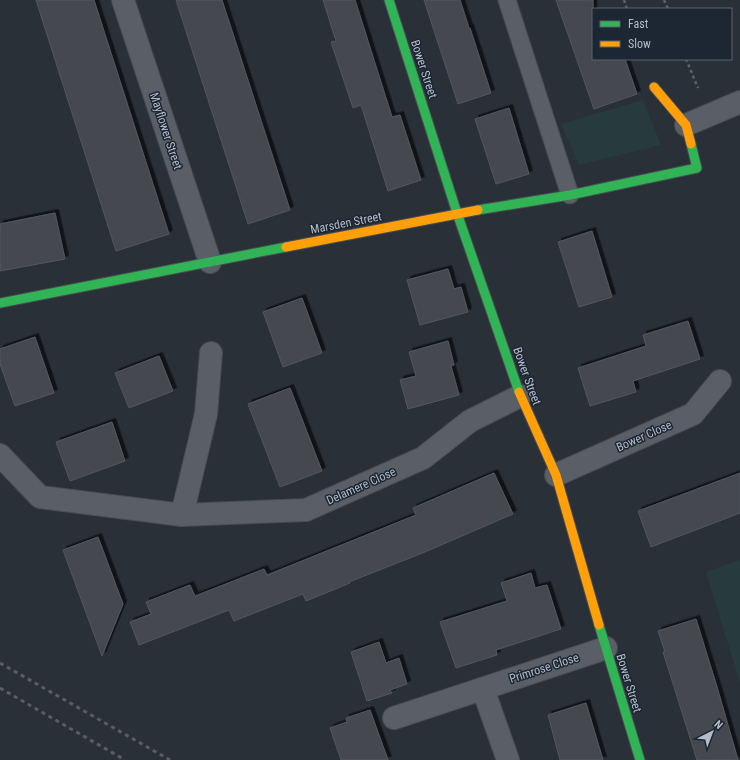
<svg xmlns="http://www.w3.org/2000/svg" width="740" height="760" viewBox="0 0 740 760" font-family="'Roboto Condensed',sans-serif">
<style>
.green{fill:#273a3e}
.building{fill:#444950;stroke:#52575f;filter:url(#shadow)}
.lines{fill:none;stroke-linecap:round;stroke-linejoin:round}
.lane-casing{stroke:#484c53;stroke-width:19}
.street-casing{stroke:#484c53;stroke-width:24}
.fast-casing{stroke:#484c53;stroke-width:11}
.slow-casing{stroke:#484c53;stroke-width:11}
.path{stroke:#5d636a;stroke-width:2.5;stroke-dasharray:3 3;stroke-linecap:butt}
.lane{stroke:#5a5e66;stroke-width:17}
.street{stroke:#5a5e66;stroke-width:22}
.fast{stroke:#30b455;stroke-width:9}
.slow{stroke:#ff9f0a;stroke-width:9}
.rail{stroke:#595d64;stroke-width:3;stroke-dasharray:4 4;stroke-linecap:butt}
.labels{text-anchor:middle;dominant-baseline:central;stroke-width:3;stroke-linejoin:round;paint-order:stroke}
.street-label{font-size:12px;fill:#b4bcc9;stroke:#1d2633}
</style>
<defs>
<filter id="shadow"><feDropShadow dx="3.5" dy="-3.5" stdDeviation="0" flood-color="#0009"/></filter>
</defs>
<rect width="100%" height="100%" fill="#2a3038"/>
<g class="green">
<polygon points="643,100 661,145 579,165 561,124"/>
<polygon points="740,560 740,683 706,572"/>
</g>
<g class="building">
<polygon points="36,0 94,0 169,234 116,251"/>
<polygon points="176,0 222,0 290,210 248,224"/>
<polygon points="323,0 355,0 392,117 400,115 421,180 388,191 361,105 353,108 331,42 336,41"/>
<polygon points="424,0 460,0 469,28 470,28 491,93 458,104"/>
<polygon points="556,0 593,0 593,59 625,59 637,94 594,109"/>
<polygon points="509,108 529,174 496,184 475,119"/>
<polygon points="55,213 65,259 0,271 0,224"/>
<polygon points="592,231 612,297 579,307 558,242"/>
<polygon points="448,269 454,289 461,287 468,312 420,325 407,280"/>
<polygon points="302,298 322,353 283,367 263,312"/>
<polygon points="688,321 700,359 633,381 636,392 590,406 578,368 646,346 643,335"/>
<polygon points="35,337 54,393 15,406 0,364 0,349"/>
<polygon points="448,341 454,365 451,366 459,395 408,409 400,380 416,376 409,352"/>
<polygon points="159,356 173,391 129,408 115,373"/>
<polygon points="290,388 322,471 280,487 248,404"/>
<polygon points="112,422 125,461 70,481 56,442"/>
<polygon points="494,473 513,514 425,552 349,582 350,583 306,601 303,594 234,621 229,610 139,645 130,622 151,614 146,602 190,585 195,596 264,569 267,575 416,515 413,508"/>
<polygon points="740,473 740,513 651,547 638,511"/>
<polygon points="98,537 123,604 102,656 63,550"/>
<polygon points="531,573 535,588 547,585 561,629 496,650 497,655 456,668 440,622 507,601 501,583"/>
<polygon points="696,619 717,687 738,760 697,760 663,652 665,652 658,631"/>
<polygon points="379,642 386,663 399,658 407,684 390,690 392,693 367,701 351,652"/>
<polygon points="586,703 603,760 560,760 548,715"/>
<polygon points="370,710 388,760 341,760 330,728 347,722 346,718"/>
</g>
<g class="lines">
<defs>
<polyline id="lane" points="507,0 570,195"/>
<g id="street">
<polyline points="123,0 210,262"/>
<polyline points="686,125 740,102"/>
<polyline points="0,455 40,497 182,515 306,510 423,458 470,421 520,396"/>
<polyline points="556,475 693,414 720,381"/>
<polyline points="182,515 206,414 211,353"/>
<polyline points="483,689 508,760"/>
<polyline points="394,718 606,648"/>
</g>
<g id="fast">
<polyline points="389,0 457,213 519,392"/>
<polyline points="478,210 570,195 697,168 691,144"/>
<polyline points="0,303 286,247"/>
<polyline points="599,625 640,760"/>
</g>
<g id="slow">
<polyline points="654,87 686,125 691,144"/>
<polyline points="286,247 478,210"/>
<polyline points="519,392 556,475 599,625"/>
</g>
</defs>
<use href="#lane" class="lane-casing"/>
<use href="#street" class="street-casing"/>
<use href="#fast" class="fast-casing"/>
<use href="#slow" class="slow-casing"/>
<g class="path">
<polyline points="624,0 627,9"/>
<polyline points="664,0 668,9"/>
<polyline points="686,59 698,88"/>
</g>
<use href="#lane" class="lane"/>
<use href="#street" class="street"/>
<use href="#fast" class="fast"/>
<use href="#slow" class="slow"/>
<g class="rail">
<polyline points="0,663 170,760"/>
<polyline points="0,688 125,760"/>
</g>
</g>
<g class="labels">
<g class="street-label">
<text transform="translate(424 69) rotate(72)">Bower Street</text>
<text transform="translate(166 131) rotate(72)">Mayflower Street</text>
<text transform="translate(346 223) rotate(-11)">Marsden Street</text>
<text transform="translate(527 376) rotate(70)">Bower Street</text>
<text transform="translate(644 436) rotate(-24)">Bower Close</text>
<text transform="translate(361 486) rotate(-24)">Delamere Close</text>
<text transform="translate(544 668) rotate(-18)">Primrose Close</text>
<text transform="translate(629 683) rotate(73)">Bower Street</text>
</g>
</g>
<rect x="592" y="8" width="140" height="52" fill="#1d2633" stroke="#59626f"/>
<rect x="600" y="21" width="20" height="6" fill="#30b455" stroke="#59626f"/>
<text x="628" y="28" font-size="12" fill="#b4bcc9">Fast</text>
<rect x="600" y="41" width="20" height="6" fill="#ff9f0a" stroke="#59626f"/>
<text x="628" y="48" font-size="12" fill="#b4bcc9">Slow</text>
<g transform="translate(712 732) rotate(42)" stroke="#1d2633" stroke-width="3" paint-order="stroke">
<path d="M0-3L7 15L0 10L-7 15Z" fill="#b4bcc9"/>
<text y="-6" font-size="11" font-weight="bold" text-anchor="middle" fill="#b4bcc9">N</text>
</g>
</svg>
